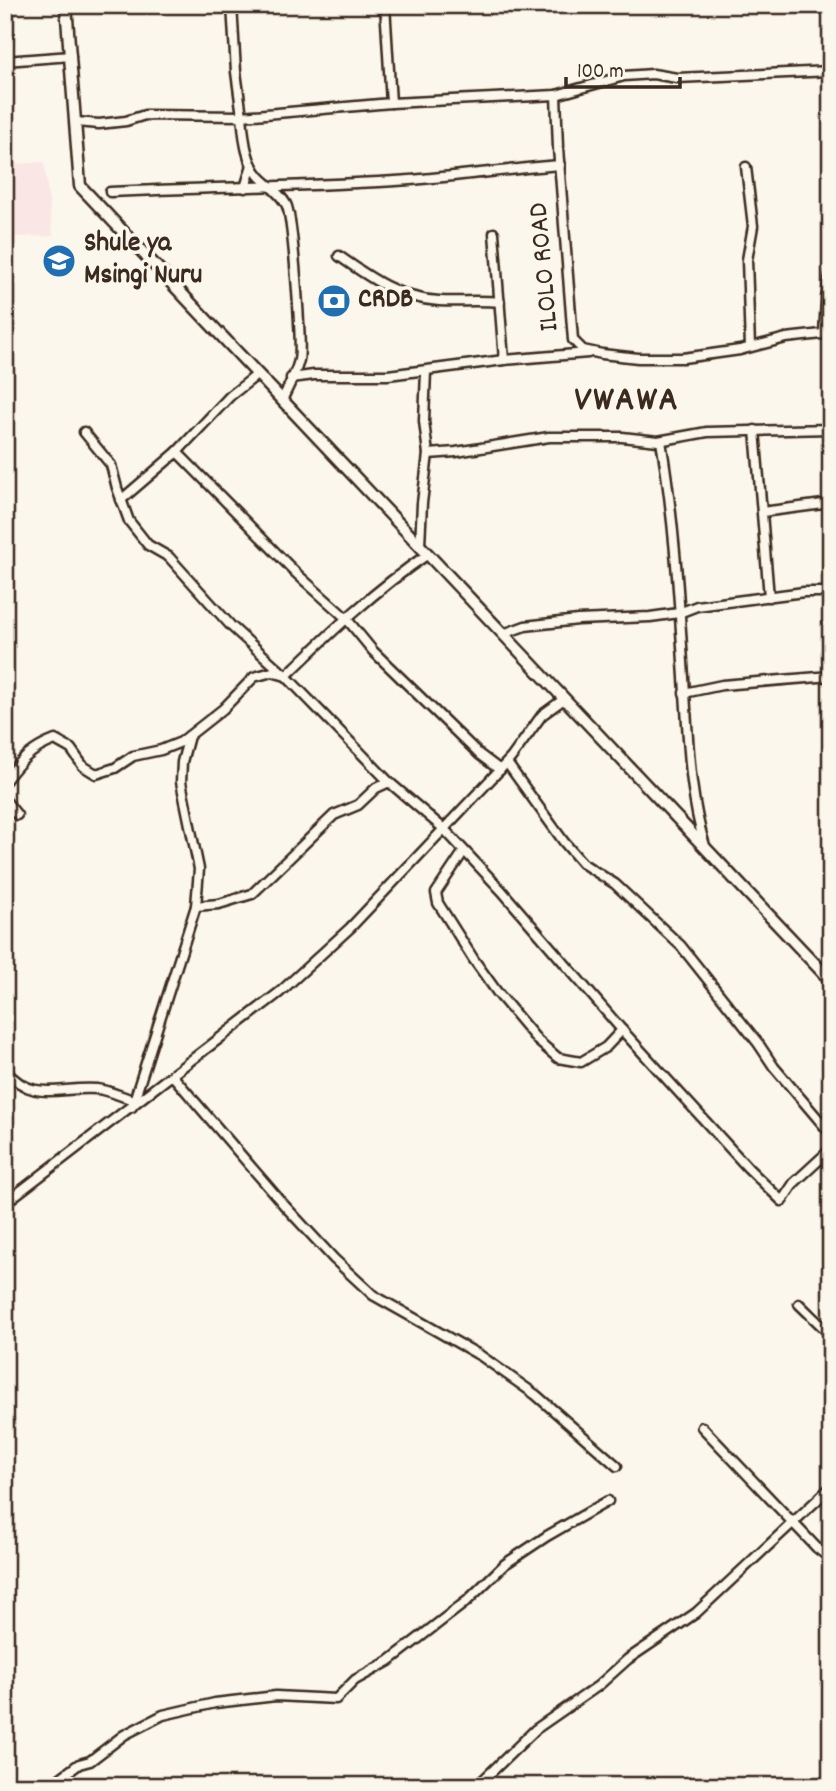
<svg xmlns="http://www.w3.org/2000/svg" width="836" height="1791" viewBox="0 0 836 1791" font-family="Dekko,sans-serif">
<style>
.built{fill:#fae6e4}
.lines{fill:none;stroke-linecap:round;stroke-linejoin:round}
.minor-casing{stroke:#3b2a1e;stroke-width:13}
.tertiary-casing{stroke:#3b2a1e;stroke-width:15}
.minor{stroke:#fbf7ec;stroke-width:8}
.tertiary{stroke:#fbf7ec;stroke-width:10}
.labels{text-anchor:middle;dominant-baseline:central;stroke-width:7;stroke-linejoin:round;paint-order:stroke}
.poi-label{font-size:28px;font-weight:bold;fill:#3b2a1e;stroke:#fbf7ec;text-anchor:start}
.street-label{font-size:28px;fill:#3b2a1e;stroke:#fbf7ec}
.district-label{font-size:35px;font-weight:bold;letter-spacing:2px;fill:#3b2a1e;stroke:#fbf7ec}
</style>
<rect width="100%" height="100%" fill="#fbf7ec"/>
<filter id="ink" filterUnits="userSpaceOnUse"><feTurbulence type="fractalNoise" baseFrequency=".0143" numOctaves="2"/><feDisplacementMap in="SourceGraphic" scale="14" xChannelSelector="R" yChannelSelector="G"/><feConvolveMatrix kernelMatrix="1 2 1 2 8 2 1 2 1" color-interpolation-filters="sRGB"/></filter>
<g filter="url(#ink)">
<polygon class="built" points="44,162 53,236 5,237 5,165"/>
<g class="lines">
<defs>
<g id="minor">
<polyline points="232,5 236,72 242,116 391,103 385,5"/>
<polyline points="5,61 71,56"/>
<polyline points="556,95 558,148 573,340 583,350 602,354 638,358 683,358 740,350 786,338 831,333"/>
<polyline points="391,103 556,95 624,76 653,74 677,78 831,71"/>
<path d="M76,122L99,124L126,121L145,115L242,116C244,136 245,161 260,177C269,186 279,192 286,204C293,216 302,345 299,360C296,373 288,388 282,400"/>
<polyline points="746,167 753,226 747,260 750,347"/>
<polyline points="245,188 252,165"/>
<path d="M110,192C210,187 310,187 410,180C460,176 510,169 560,165"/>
<polyline points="494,233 504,360"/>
<path d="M339,256C370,278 400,299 439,301C460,302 480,300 500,302"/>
<polyline points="824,334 826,298 831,270"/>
<polyline points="291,378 314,375 388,375 504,360 588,353"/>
<polyline points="755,430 769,597"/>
<polyline points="84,432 111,465 117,488 129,521 148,545 169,557 231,626 286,676 389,782 444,829 502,891 622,1030 748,1168 782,1201 794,1183 831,1149"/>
<path d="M661,441C676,529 680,619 686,708C689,755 691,800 705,846"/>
<polyline points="177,452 297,574 346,618 373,651 480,755 500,770"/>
<polyline points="428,454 456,452 549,437 622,437 658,441 707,432 831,429"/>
<polyline points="121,500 177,452 230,396 258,374"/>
<polyline points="762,512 831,503"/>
<polyline points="420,545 422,503 428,454 424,421 426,371"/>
<polyline points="503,634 525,626 578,620 650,617 679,613 697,606 804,592 831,592"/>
<polyline points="684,693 722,685 831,676"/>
<polyline points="507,763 564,842 582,863 615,884 681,946 758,1043 774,1067 831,1134"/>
<path d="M5,781C20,761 31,749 55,740L71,749L83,766L96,774L115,768L133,756L161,750L181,742L223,709L254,677L272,672L286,676C332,631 375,590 428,554"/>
<polyline points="5,800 17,815"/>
<polyline points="464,851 436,893 438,903 474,960 497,992 538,1041 558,1058 581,1062 606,1047 622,1030"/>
<polyline points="196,906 219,904 252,894 334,815 358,805 376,788 389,782"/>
<path d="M5,1070C34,1104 59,1086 97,1089C109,1090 122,1097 134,1100"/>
<polyline points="172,1075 284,1205 334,1259 373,1295 481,1356 536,1395 617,1466"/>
<polyline points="132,1107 196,906 199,869 181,782 182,762 189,736"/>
<polyline points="5,1203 280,992 350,928 511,758 542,715 564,699"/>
<polyline points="799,1304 831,1335"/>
<polyline points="702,1427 817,1548 831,1559"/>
<polyline points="50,1786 79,1764 90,1761 124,1735 163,1715 215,1703 276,1696 336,1699 355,1680 389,1661 467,1601 505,1564 547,1536 608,1501"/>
<polyline points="477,1786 536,1729 598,1686 628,1659 696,1613 831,1487"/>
</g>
<polyline id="tertiary" points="66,5 80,186 831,981"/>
</defs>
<use href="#minor" class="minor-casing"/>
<use href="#tertiary" class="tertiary-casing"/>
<use href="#minor" class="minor"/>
<use href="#tertiary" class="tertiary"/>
</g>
</g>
<defs>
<symbol id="school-disc" viewBox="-11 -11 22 22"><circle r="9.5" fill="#1f6fb2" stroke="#fbf7ec"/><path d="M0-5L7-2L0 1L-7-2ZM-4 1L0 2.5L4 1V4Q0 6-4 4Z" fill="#fff"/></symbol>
<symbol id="bank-disc" viewBox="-11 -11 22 22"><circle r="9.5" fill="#1f6fb2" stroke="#fbf7ec"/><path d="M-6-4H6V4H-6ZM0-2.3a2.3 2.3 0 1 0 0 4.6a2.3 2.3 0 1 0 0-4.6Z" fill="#fff"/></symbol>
</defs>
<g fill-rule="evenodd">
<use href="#school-disc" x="40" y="242" width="38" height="38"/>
<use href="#bank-disc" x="315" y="282" width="38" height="38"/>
</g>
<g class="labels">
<g class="poi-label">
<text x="84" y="245">Shule ya<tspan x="84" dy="32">Msingi Nuru</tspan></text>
<text x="358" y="301">CRDB</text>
</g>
<g class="street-label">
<text transform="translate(546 267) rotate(-95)">ILOLO ROAD</text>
</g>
<g class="district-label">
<text x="627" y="402">VWAWA</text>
</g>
</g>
<rect width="836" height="1791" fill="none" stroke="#fbf7ec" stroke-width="28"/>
<rect x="14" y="14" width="808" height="1763" fill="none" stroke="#3b2a1e" stroke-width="2.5" filter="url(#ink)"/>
<path d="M566 77v10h114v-10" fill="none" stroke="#3b2a1e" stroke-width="3.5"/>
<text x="577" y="77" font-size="21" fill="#3b2a1e" stroke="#fbf7ec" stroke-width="5" paint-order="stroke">100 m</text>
</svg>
